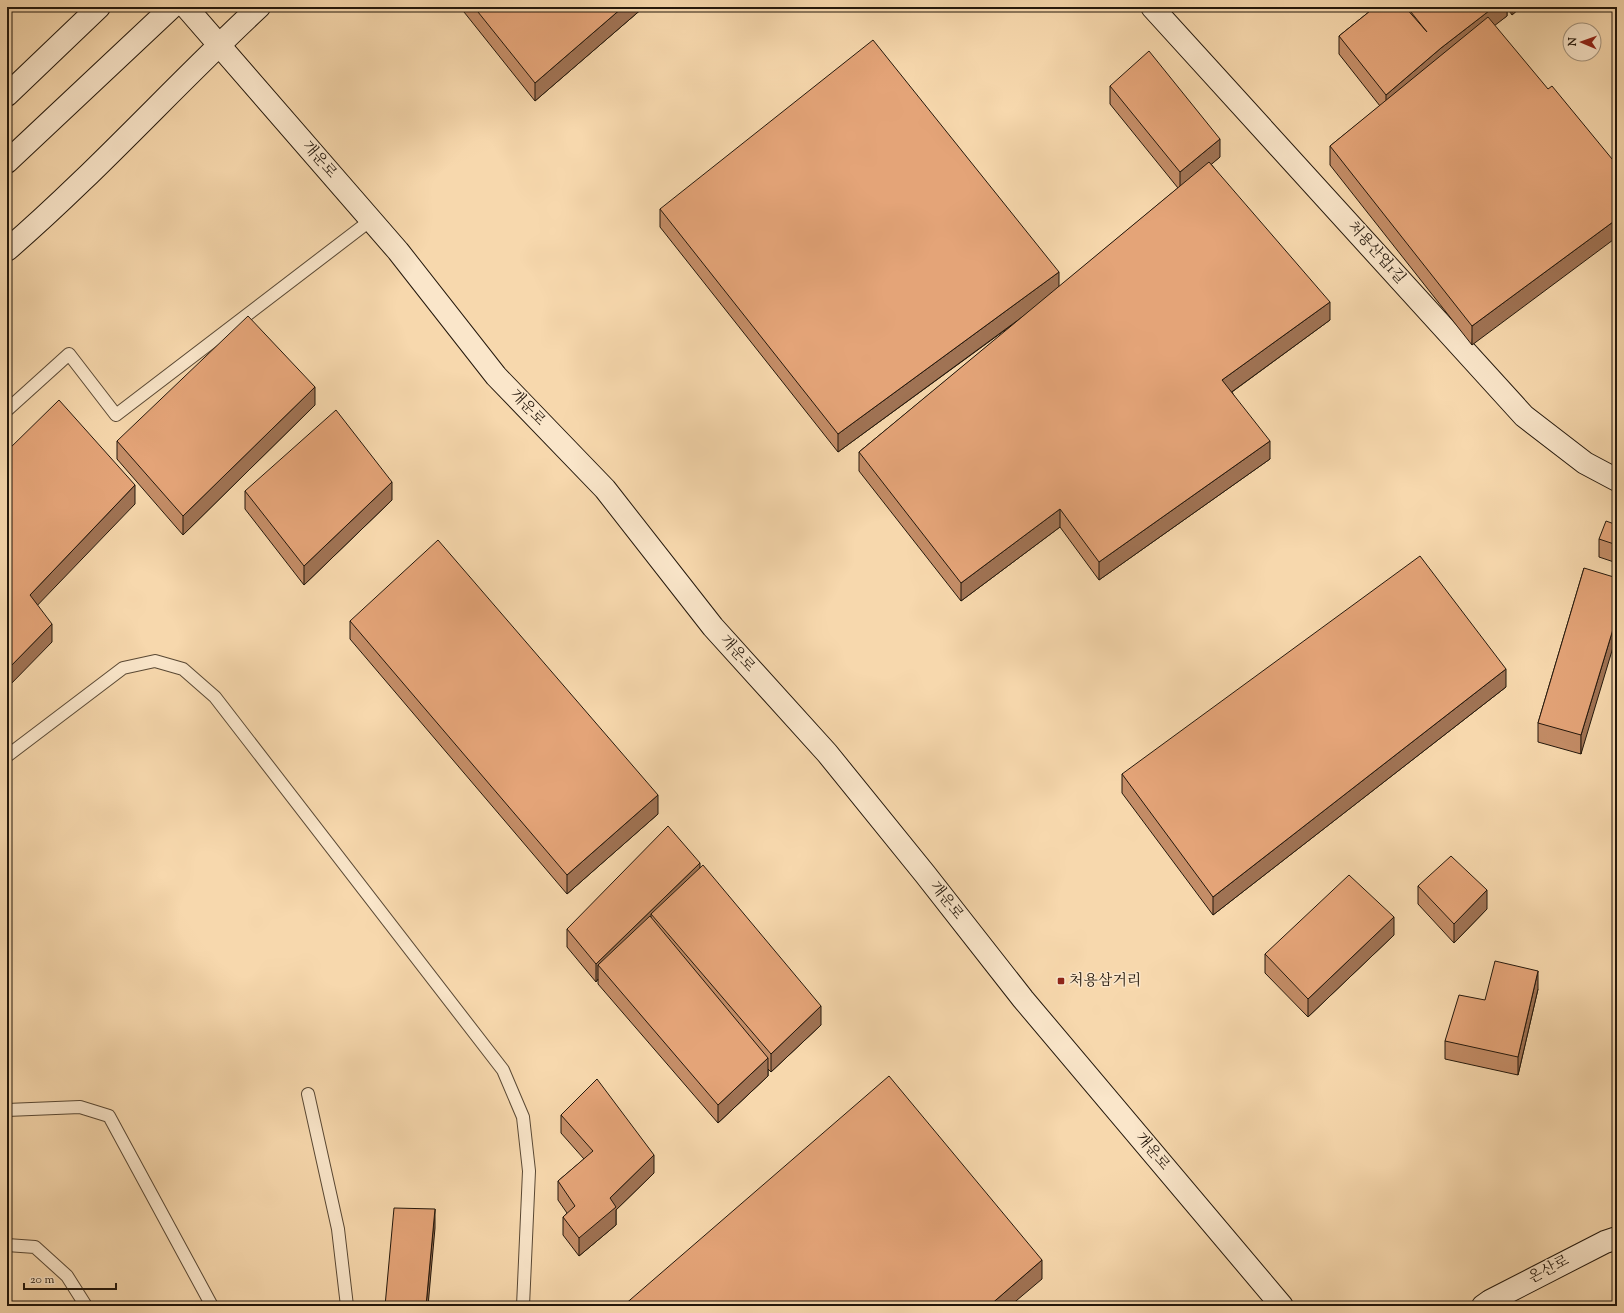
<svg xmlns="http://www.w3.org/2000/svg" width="1624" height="1313" viewBox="0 0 1624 1313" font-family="'Sorts Mill Goudy','Noto Serif KR',serif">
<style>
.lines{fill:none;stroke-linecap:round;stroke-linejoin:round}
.lane-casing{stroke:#594834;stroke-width:14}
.secondary-casing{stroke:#24180c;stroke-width:24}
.lane{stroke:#fae6ca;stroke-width:12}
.secondary{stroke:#fae6ca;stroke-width:22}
.wall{fill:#c48d67;stroke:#24180c}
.shaded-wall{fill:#a07354;stroke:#24180c}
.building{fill:#e4a478;stroke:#24180c}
.poi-dot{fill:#8f2418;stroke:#fae6ca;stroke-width:1.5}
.labels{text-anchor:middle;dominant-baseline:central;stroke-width:3;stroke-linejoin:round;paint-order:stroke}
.street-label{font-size:15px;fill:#24180c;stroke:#fae6ca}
.poi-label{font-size:15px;fill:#24180c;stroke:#fae6ca;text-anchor:start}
</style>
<rect width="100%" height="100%" fill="#f7d8ad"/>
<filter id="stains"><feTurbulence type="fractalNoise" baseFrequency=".005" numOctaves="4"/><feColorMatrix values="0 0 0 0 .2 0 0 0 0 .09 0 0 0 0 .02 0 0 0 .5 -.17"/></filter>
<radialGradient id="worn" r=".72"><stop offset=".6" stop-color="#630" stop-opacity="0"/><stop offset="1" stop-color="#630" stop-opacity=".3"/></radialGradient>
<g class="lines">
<defs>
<g id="lane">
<polyline points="7,410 69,354 116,415 371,220"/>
<polyline points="7,756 123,668 155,661 183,669 215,697 503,1070 523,1117 529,1171 523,1306"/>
<polyline points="308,1094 338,1229 347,1306"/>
<polyline points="7,1110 80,1107 109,1116 212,1306"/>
<polyline points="7,1245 35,1247 67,1276 86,1306"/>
</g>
<g id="secondary">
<polyline points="186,7 398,251 496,376 605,489 713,627 827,753 925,874 1023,999 1282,1306"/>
<polyline points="1152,7 1524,416 1585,463 1617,480"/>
<polyline points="7,95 99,7"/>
<polyline points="7,162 172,7"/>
<path d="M7,250C95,174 174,86 259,7"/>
<polyline points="1483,1306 1490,1301 1605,1242 1617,1238"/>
</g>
</defs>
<use href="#lane" class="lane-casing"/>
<use href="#secondary" class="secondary-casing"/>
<use href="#lane" class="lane"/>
<use href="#secondary" class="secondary"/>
</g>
<g class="wall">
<polygon points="460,7 644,7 535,101"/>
<polygon points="1375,7 1521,7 1512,15 1507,8 1507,16 1494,25 1472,345 1330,165 1330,146 1380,106 1339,54 1339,36"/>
<polygon points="1110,86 1220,157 1211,164 1330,320 1232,392 1270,459 1099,580 1060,527 961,601 859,471 859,452 1023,317 838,452 660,227 660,209 1059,287 1178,188 1110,104"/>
<polygon points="315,405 183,535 117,459 117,441"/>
<polygon points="245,491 392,500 304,585 245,509"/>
<polygon points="1617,525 1617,563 1599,557 1599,539"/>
<polygon points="1584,568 1581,754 1538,742 1538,723"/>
<polygon points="350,621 658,814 567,894 350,639"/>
<polygon points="1506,687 1213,915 1122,793 1122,774"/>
<polygon points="700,867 821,1025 771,1072 768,1069 768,1076 718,1123 598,984 598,979 596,982 567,947 567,929"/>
<polygon points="1418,886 1487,909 1454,943 1418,904"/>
<polygon points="1394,935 1308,1017 1265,973 1265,954"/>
<polygon points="1538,989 1518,1075 1445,1059 1445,1041 1485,1000"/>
<polygon points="561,1115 654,1173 616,1210 616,1225 579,1256 563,1235 563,1217 567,1213 558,1200 558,1181 584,1159 561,1133"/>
</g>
<g class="shaded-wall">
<polygon points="623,7 644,7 535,101 535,83"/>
<polygon points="1494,7 1507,7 1507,16 1441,67 1386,113 1386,95 1441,48"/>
<polygon points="1512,7 1521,7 1512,15"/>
<polygon points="1220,139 1220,157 1180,191 1180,172"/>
<polygon points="1617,219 1617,237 1472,345 1472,326"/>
<polygon points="1059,272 1059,290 838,452 838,434"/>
<polygon points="1330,302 1330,320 1222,399 1222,380"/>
<polygon points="315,387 315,405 183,535 183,516"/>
<polygon points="1270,441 1270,459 1099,580 1099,562"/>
<polygon points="392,482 392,500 304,585 304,566"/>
<polygon points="135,485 135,504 30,613 30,595"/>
<polygon points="1060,509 1060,527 961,601 961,583"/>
<polygon points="1617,616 1617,634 1581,754 1581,735"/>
<polygon points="52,624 52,642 7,688 7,670"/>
<polygon points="1506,669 1506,687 1213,915 1213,897"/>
<polygon points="658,795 658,814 567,894 567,875"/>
<polygon points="700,863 700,881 651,914 651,928 598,965 598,979 596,982 596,964"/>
<polygon points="1487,890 1487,909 1454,943 1454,924"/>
<polygon points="1394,917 1394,935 1308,1017 1308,999"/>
<polygon points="1538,971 1538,989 1518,1075 1518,1057"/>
<polygon points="821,1006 821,1025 771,1072 771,1054"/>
<polygon points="768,1058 768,1076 718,1123 718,1105"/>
<polygon points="654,1155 654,1173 616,1210 616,1225 579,1256 579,1238 610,1198"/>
<polygon points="435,1209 435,1228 428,1306 426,1306"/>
<polygon points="1042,1260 1042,1279 1010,1306 989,1306"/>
</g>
<g class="building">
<polygon points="474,7 623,7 535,83"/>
<polygon points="1375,7 1405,7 1427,32 1407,7 1494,7 1441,48 1386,95 1339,36"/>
<polygon points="1488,17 1548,89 1552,86 1617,165 1617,219 1472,326 1330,146"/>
<polygon points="873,40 1059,272 838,434 660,209"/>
<polygon points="1149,51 1220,139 1180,172 1110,86"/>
<polygon points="1209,162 1330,302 1222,380 1270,441 1099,562 1060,509 961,583 859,452"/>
<polygon points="248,316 315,387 183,516 117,441"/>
<polygon points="59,400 135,485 30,595 52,624 7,670 7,451"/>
<polygon points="336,410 392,482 304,566 245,491"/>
<polygon points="1606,521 1617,525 1617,545 1599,539"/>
<polygon points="438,540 658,795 567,875 350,621"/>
<polygon points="1420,556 1506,669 1213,897 1122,774"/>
<polygon points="1584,568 1617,578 1617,616 1581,735 1538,723"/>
<polygon points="668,826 700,863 596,964 567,929"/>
<polygon points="1451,856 1487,890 1454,924 1418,886"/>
<polygon points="703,865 821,1006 771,1054 651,914"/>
<polygon points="1349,875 1394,917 1308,999 1265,954"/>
<polygon points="650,916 768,1058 718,1105 598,965"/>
<polygon points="1495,961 1538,971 1518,1057 1445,1041 1459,995 1485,1000"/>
<polygon points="889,1076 1042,1260 989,1306 623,1306"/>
<polygon points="597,1079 654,1155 610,1198 616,1207 579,1238 563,1217 575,1206 558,1181 593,1151 561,1115"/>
<polygon points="394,1208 435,1209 426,1306 385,1306"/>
</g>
<rect class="poi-dot" x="1057" y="977" width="8" height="8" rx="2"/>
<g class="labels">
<g class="street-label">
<text transform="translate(319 160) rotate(49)">개운로</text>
<text transform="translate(1376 253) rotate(48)">처용산업1길</text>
<text transform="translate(527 408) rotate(46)">개운로</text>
<text transform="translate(737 654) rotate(48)">개운로</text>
<text transform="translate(946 901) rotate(52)">개운로</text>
<text transform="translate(1152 1152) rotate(50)">개운로</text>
<text transform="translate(1549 1270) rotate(-27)">온산로</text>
</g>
<g class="poi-label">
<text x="1069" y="981">처용삼거리</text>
</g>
</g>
<rect width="1624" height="1313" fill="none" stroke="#f7d8ad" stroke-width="24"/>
<rect x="8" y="8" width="1608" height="1297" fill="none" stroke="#24180c" stroke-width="2"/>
<rect x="12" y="12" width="1600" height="1289" fill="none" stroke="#24180c"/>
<g transform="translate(1582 42) rotate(272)"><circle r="19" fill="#fae6ca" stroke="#a4947e"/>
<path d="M0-3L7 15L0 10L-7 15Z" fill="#8f2418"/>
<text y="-6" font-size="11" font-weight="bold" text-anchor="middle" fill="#24180c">N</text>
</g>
<path d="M24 1283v6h92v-6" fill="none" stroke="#24180c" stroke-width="2"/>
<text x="30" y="1283" font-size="12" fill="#24180c" stroke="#fae6ca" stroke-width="3" paint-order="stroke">20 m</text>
<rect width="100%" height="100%" filter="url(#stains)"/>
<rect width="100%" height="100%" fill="url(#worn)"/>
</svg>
